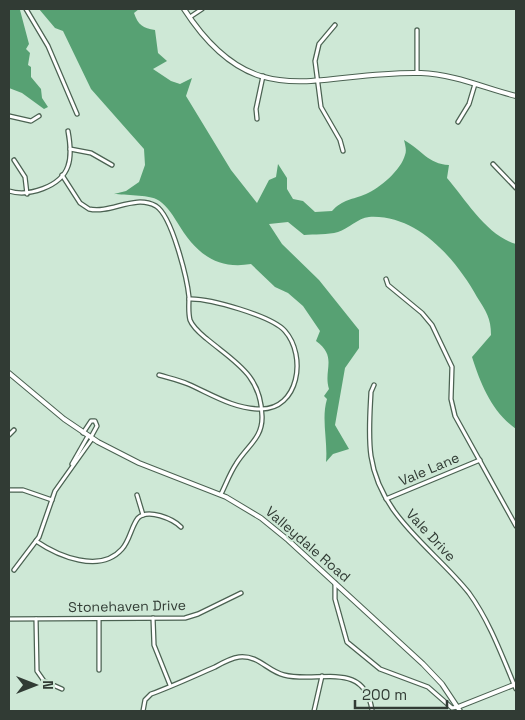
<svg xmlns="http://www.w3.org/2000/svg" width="525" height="720" viewBox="0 0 525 720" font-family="'Space Grotesk',sans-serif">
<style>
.water{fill:#57a173}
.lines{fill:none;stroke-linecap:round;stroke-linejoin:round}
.street-casing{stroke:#4b6252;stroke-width:5.5}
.secondary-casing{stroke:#4b6252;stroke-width:6}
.street{stroke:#fff;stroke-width:3}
.secondary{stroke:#fff;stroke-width:4}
.labels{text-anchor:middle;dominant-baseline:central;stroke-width:4;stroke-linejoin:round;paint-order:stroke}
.street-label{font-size:14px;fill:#313b34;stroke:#cee8d6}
</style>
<rect width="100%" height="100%" fill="#cee8d6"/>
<g class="water">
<polygon points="9,9 20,10 29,44 26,49 30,53 28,65 31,67 31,77 41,89 42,98 48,107 44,109 22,93 9,88"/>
<path d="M39,9H139L134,13C138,25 143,28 155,30L158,53L167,61L153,69L171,81L180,84L192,78L186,96L231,170L257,203L269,180L276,177L278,164L287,178V189L293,199L303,201L315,212L332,211C343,199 352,200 366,194C380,188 401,170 405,155C407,151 405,144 404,140C422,150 428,164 449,165L447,178C466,200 487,236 516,244V429C492,412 481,385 472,357L491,335C491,318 486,311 477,297C456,259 417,214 369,217C358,218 348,229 338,232C328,235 314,234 304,235L288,222L269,224L282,244L319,280L359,330V348L345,368L335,425L349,449L333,454L326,462C328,441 321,419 327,399L324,396L329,389C323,370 338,357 316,341L320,331L303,306L288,293L275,287L251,264C215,270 195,252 177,222C172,214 165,203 156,199C148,195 125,195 114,194L126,191L139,182L145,165L144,149L91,89L63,31L55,28Z"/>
</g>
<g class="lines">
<defs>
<g id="street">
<polyline points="26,9 48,46 77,114"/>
<polyline points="190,17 202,9"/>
<polyline points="335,25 319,44 315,61 321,107 340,140 343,151"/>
<polyline points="417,30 417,73"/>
<polyline points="9,116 31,121 39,116"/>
<polyline points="257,119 256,109 263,76"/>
<polyline points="458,122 469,104 475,84"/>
<polyline points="70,149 91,153 112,165"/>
<polyline points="14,160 25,177 27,194"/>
<polyline points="493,164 516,188"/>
<path d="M62,175L80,203L89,209C111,214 134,194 156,206C172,216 187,278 189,297C189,305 188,312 190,320C193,328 201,334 207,339C236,363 261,375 262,416C263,438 247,446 236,464C230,473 226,484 221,494"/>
<path d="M9,191C28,197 61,187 68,166C72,155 70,142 68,131"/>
<polyline points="386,279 388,285 422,313 432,325 452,367 451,399 455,416 516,526"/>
<path d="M159,375C169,378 179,380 188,384C211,394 234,409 260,409C299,410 307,356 285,331C272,316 209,298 189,299"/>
<path d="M374,385L371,392C370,413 368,435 371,456C380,517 434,549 469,593C490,622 502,656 516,689"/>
<polyline points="83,433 91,421 95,421 97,426 91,437"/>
<polyline points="9,435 14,430"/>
<polyline points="72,464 88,436"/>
<polyline points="9,490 23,490 52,500"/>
<polyline points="137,495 143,515"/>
<polyline points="386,499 480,460"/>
<path d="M36,541C58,556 100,574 122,549C130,540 131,527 138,518C148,508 173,519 181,527"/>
<polyline points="14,570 39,537 55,491 92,439"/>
<polyline points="335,583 335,599 347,642 380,669 428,687 452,708 458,707"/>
<polyline points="153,618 154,645 170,685"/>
<polyline points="9,619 185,618 198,614 241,593"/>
<polyline points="36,619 37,671 44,681 62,689"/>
<polyline points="99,619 99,670"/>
<path d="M143,711L145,700L151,694C173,686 194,676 215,667C222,663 231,658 239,657C259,655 267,671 284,675C317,684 364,659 372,710"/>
<polyline points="314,711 322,676"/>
</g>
<g id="secondary">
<path d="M184,9C255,119 318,70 421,73C453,74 485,88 516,96"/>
<polyline points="9,373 64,419 98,442 139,463 226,497 261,518 288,540 423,664 442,684 460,711"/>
<polyline points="458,707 516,684"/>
</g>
</defs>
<use href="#street" class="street-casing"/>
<use href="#secondary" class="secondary-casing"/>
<use href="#street" class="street"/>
<use href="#secondary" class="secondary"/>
</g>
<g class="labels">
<g class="street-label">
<text transform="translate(429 469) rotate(-23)">Vale Lane</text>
<text transform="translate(431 535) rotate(47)">Vale Drive</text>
<text transform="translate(308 544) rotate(41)">Valleydale Road</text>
<text transform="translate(127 606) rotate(-1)">Stonehaven Drive</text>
</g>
</g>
<rect width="525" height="720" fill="none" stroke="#313b34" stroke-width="20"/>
<g transform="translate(35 685) rotate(90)" stroke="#cee8d6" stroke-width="4" paint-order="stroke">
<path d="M0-4L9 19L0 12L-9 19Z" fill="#313b34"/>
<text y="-8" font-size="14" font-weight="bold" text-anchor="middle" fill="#313b34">N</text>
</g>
<path d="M355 700v8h92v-8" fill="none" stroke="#313b34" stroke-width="2.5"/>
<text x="362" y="700" font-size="15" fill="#313b34" stroke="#cee8d6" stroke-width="4" paint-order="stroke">200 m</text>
</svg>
